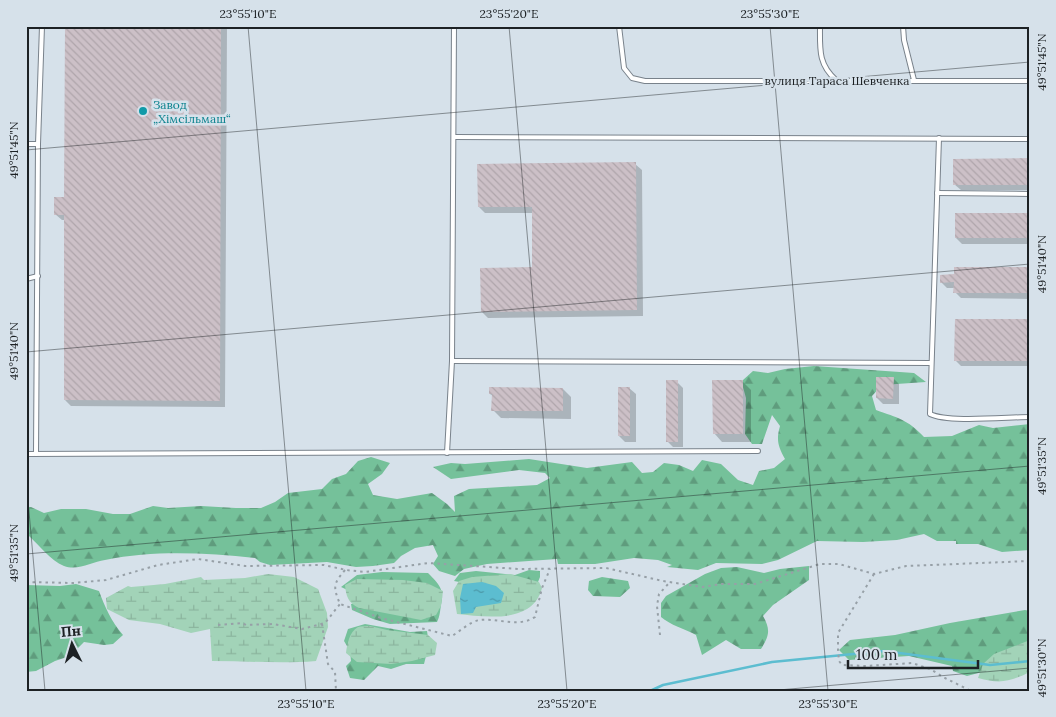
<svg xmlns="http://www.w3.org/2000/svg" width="1056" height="717" viewBox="0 0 1056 717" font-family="Lora,serif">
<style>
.forest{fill:url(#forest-firs)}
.wetland{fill:url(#wetland-marsh)}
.water{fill:url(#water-ripples)}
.shadow{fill:#0003}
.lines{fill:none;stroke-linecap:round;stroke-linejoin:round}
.stream{stroke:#5cbdd0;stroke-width:2.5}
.building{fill:url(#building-back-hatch)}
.lane-casing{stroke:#79828b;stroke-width:6}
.path{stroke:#97a0a7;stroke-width:2;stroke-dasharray:2.5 4;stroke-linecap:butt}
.lane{stroke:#fff;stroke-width:4}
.ticks{fill:none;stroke:#1d2124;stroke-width:1;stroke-opacity:0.45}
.culture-dot{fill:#0f9aa8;stroke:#d6e1ea;stroke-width:2}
.labels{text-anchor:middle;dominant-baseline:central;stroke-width:5;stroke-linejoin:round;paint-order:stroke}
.street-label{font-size:12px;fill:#1d2124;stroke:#d6e1ea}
.culture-label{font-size:12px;fill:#0d838f;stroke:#d6e1ea;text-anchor:start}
.neatline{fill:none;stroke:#1d2124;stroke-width:2}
.ticks-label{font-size:12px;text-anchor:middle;fill:#1d2124}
</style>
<defs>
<pattern id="forest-firs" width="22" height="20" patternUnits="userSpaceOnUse" patternTransform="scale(1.25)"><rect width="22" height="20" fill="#75c19a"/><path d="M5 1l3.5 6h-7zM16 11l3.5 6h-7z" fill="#5f9c7d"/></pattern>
<pattern id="wetland-marsh" width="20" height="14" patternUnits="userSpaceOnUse" patternTransform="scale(1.25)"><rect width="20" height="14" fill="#a2d3b8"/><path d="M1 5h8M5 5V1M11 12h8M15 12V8" fill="none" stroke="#8bb59e"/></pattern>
<pattern id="water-ripples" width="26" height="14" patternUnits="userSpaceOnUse" patternTransform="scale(1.25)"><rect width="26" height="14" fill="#5cbdd0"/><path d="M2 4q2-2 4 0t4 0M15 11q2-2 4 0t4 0" fill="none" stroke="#4b99a9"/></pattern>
<pattern id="building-back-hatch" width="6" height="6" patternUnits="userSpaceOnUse" patternTransform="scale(1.25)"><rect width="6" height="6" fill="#ccc0c7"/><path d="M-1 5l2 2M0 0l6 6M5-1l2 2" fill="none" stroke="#afa5ab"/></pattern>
</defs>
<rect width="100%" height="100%" fill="#d6e1ea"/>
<g class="forest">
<path d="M814,366L914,373L926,382L882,385L872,396L876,410C898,418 907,419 924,437L952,436L979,425L993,428L1030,424V550L1002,552L978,544H956V541H937L924,534L897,540L863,542L817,541L778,560L762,564L716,563L698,570L667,567L672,565L658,560L634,558L595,564H558L557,559L487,564L464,569L455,576L439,571L433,564L438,556L433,545L415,548L401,556L394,563L373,566L356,567L327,562L270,565L260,562L255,558C205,553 155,550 105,560C92,562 78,571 64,566C50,560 40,546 29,536L26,535V507H31L44,513L61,509H86L113,514H130L153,506L168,508L201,506L236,508H261L275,502L288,493L322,489L332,479L346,474L358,461L371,457L390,463L382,474L368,484L373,495L397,499L432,493L447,504L455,512L454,496L469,489L537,485L550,478L545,473L519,470L451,479L433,467L451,463L465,464L529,459L587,468L632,462L642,473L653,472L664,463L679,465L693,471L702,460L721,464L738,480L753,485L759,471L774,468L785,459C778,446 776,440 780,426L772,415L762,444H752L745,434L746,398L741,380H743L753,371L768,373L785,369Z"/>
<path d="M809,566V580L773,605L763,616C771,630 769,636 761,649H741L726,640L702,655L696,635C685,629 670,625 661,617V603L666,596L705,574L721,568L737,567L764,573L780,569Z"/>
<polygon points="529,570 540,571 540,577 530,602 470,584 454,581 460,573 476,571 515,575"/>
<path d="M382,572L428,573C439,584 445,590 441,605C440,611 440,616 437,622L390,624L373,619L352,610L351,604L374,599L356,594L341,587L357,575Z"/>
<polygon points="602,577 628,581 630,588 620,597 593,596 588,590 589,581"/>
<path d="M76,584L99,591C105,607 111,621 123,635L113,644L104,645L84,642L70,656L55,661L36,671L26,672V585L60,586Z"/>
<polygon points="1025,610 1030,611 1030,649 986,671 967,676 953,671 952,666 909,656 849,660 839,650 850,640 895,635 950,623"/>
<polygon points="365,624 410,632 427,631 429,644 424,664 406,664 391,669 378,666 364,680 350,678 346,666 351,661 350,651 344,641 348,629"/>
</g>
<g class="wetland">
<path d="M268,574L294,577L318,589L327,613L328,627L316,661C282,664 247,661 212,661L210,629L191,633L160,624L129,620L107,609L106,598L128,586L131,587L165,584L201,577L204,580L245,578Z"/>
<path d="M510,574L539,582L542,588C533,624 486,617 457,614L453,591L459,581L472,577Z"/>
<path d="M357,579L403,580L427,583L443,591L441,606L436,615L421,620L359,608C348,603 346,596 345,585Z"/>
<path d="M370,626L387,630L428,635L437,643L435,655L412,661L391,664L357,662L346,653C347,645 349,632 358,627C361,626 367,626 370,626Z"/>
<path d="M1030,640V672C1009,682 1000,684 978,678L983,664L994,654Z"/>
</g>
<polygon class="water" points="482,582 496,586 504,593 501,603 476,607 473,613 461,614 460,598 463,584"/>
<g class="shadow">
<polygon points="66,26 227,26 225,407 71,406 65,400 65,220 62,220 55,214 65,198"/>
<polygon points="1030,160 1030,190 961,190 954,184"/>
<polygon points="635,164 642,170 643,316 488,318 482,312 534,268 533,213 485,213 479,207"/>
<polygon points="1030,214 1030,244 962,244 956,238"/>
<polygon points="1030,269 1030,299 961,298 955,292 955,288 947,288 941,282"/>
<polygon points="1030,320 1030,366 961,366 955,360"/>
<polygon points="893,378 899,384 899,404 883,404 877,398"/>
<polygon points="742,381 751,390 751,442 722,442 714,433"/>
<polygon points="677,382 683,388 683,447 673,447 667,441"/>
<polygon points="629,388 636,394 636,442 625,442 619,436"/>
<polygon points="563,389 571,397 571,419 501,418 493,410 493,396 490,394"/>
</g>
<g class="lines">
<polyline class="stream" points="650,691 663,685 772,662 884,651 990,665 1030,661"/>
</g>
<g class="building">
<polygon points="65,26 221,26 220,401 64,400 64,215 54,215 54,197 64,197"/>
<polygon points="1030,158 1030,185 953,185 953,159"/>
<polygon points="636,162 637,310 481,312 480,268 532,267 532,207 478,207 477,164"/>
<rect x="955" y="213" width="75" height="25"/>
<polygon points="954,267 1030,267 1030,293 953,293 954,282 940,283 940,275 954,274"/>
<polygon points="955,319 1030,319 1030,361 954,361"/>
<polygon points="876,377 894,377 893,399 876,398"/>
<rect x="666" y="380" width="12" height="62"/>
<polygon points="712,380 743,380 743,434 713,434"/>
<polygon points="489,387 563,388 563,411 491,411 492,394 489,394"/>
<rect x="618" y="387" width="12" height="49"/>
</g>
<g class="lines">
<defs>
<g id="lane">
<polyline points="619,26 624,68 632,78 645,81 1030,81"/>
<path d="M820,26C820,49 818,64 836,80"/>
<polyline points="903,26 904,40 914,80"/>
<polyline points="454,137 1030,139"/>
<path d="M939,138L930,414C948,423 1007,417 1030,417"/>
<polyline points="26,144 38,144"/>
<polyline points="937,193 1030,194"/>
<polyline points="26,279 38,276"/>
<polyline points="452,361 931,363"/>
<polyline points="447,453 452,361 454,26"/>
<polyline points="26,454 758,451"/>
<polyline points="36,454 38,144 42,26"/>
</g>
</defs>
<use href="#lane" class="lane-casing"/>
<g class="path">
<path d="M345,570C333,584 333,587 340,604L381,618L452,636C460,631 471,621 480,620C499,618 518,628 535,617L542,588L550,569"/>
<polyline points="874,574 838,633 838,650 839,661 842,665 866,666 912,663 930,669 945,678 971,691"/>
<polyline points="26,582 73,583 106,580 158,565 198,559 245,566 324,565 346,570 365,572 428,563 519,569 606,568 663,581 702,587 722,584 755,584 820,564 839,564 874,574 906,566 1030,561"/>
<polyline points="322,624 328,664 335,672 336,691"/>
<polyline points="218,625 242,623 246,625 273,624 302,629 325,623 340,604"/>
<polyline points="660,635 657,606 659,594 670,582"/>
</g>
<use href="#lane" class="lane"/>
</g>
<path class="ticks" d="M248,26L306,691M509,26L567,691M770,26L828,691M26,150L1030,62M26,352L1030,264M26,478L45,691M26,554L1030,466M767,691L1030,668"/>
<circle class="culture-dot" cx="143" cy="111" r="5"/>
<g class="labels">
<g class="street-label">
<text x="837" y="80">вулиця Тараса Шевченка</text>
</g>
<g class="culture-label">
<text x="153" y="104">Завод<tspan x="153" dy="14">„Хімсільмаш“</tspan></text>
</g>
</g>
<rect width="1056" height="717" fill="none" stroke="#d6e1ea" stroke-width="55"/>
<g transform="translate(72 644) rotate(355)" stroke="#d6e1ea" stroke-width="4" paint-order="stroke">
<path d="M0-4L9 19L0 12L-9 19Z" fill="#1d2124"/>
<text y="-8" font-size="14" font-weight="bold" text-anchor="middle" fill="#1d2124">Пн</text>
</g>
<path d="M848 660v8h130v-8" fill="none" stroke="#1d2124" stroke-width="2.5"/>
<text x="856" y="660" font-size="15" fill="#1d2124" stroke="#d6e1ea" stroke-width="4" paint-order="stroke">100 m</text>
<rect x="28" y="28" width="1000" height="662" class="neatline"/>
<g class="ticks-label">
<text x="248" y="18">23°55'10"E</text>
<text x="509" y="18">23°55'20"E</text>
<text x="770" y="18">23°55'30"E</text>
<text transform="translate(1042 62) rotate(-90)" y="4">49°51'45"N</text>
<text transform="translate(14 150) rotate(-90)" y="4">49°51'45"N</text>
<text transform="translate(1042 264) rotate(-90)" y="4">49°51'40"N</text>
<text transform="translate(14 351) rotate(-90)" y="4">49°51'40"N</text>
<text transform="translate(1042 466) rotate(-90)" y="4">49°51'35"N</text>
<text transform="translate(14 553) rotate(-90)" y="4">49°51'35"N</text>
<text transform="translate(1042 668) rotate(-90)" y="4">49°51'30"N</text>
<text x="306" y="708">23°55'10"E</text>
<text x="567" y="708">23°55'20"E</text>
<text x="828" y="708">23°55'30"E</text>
</g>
</svg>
